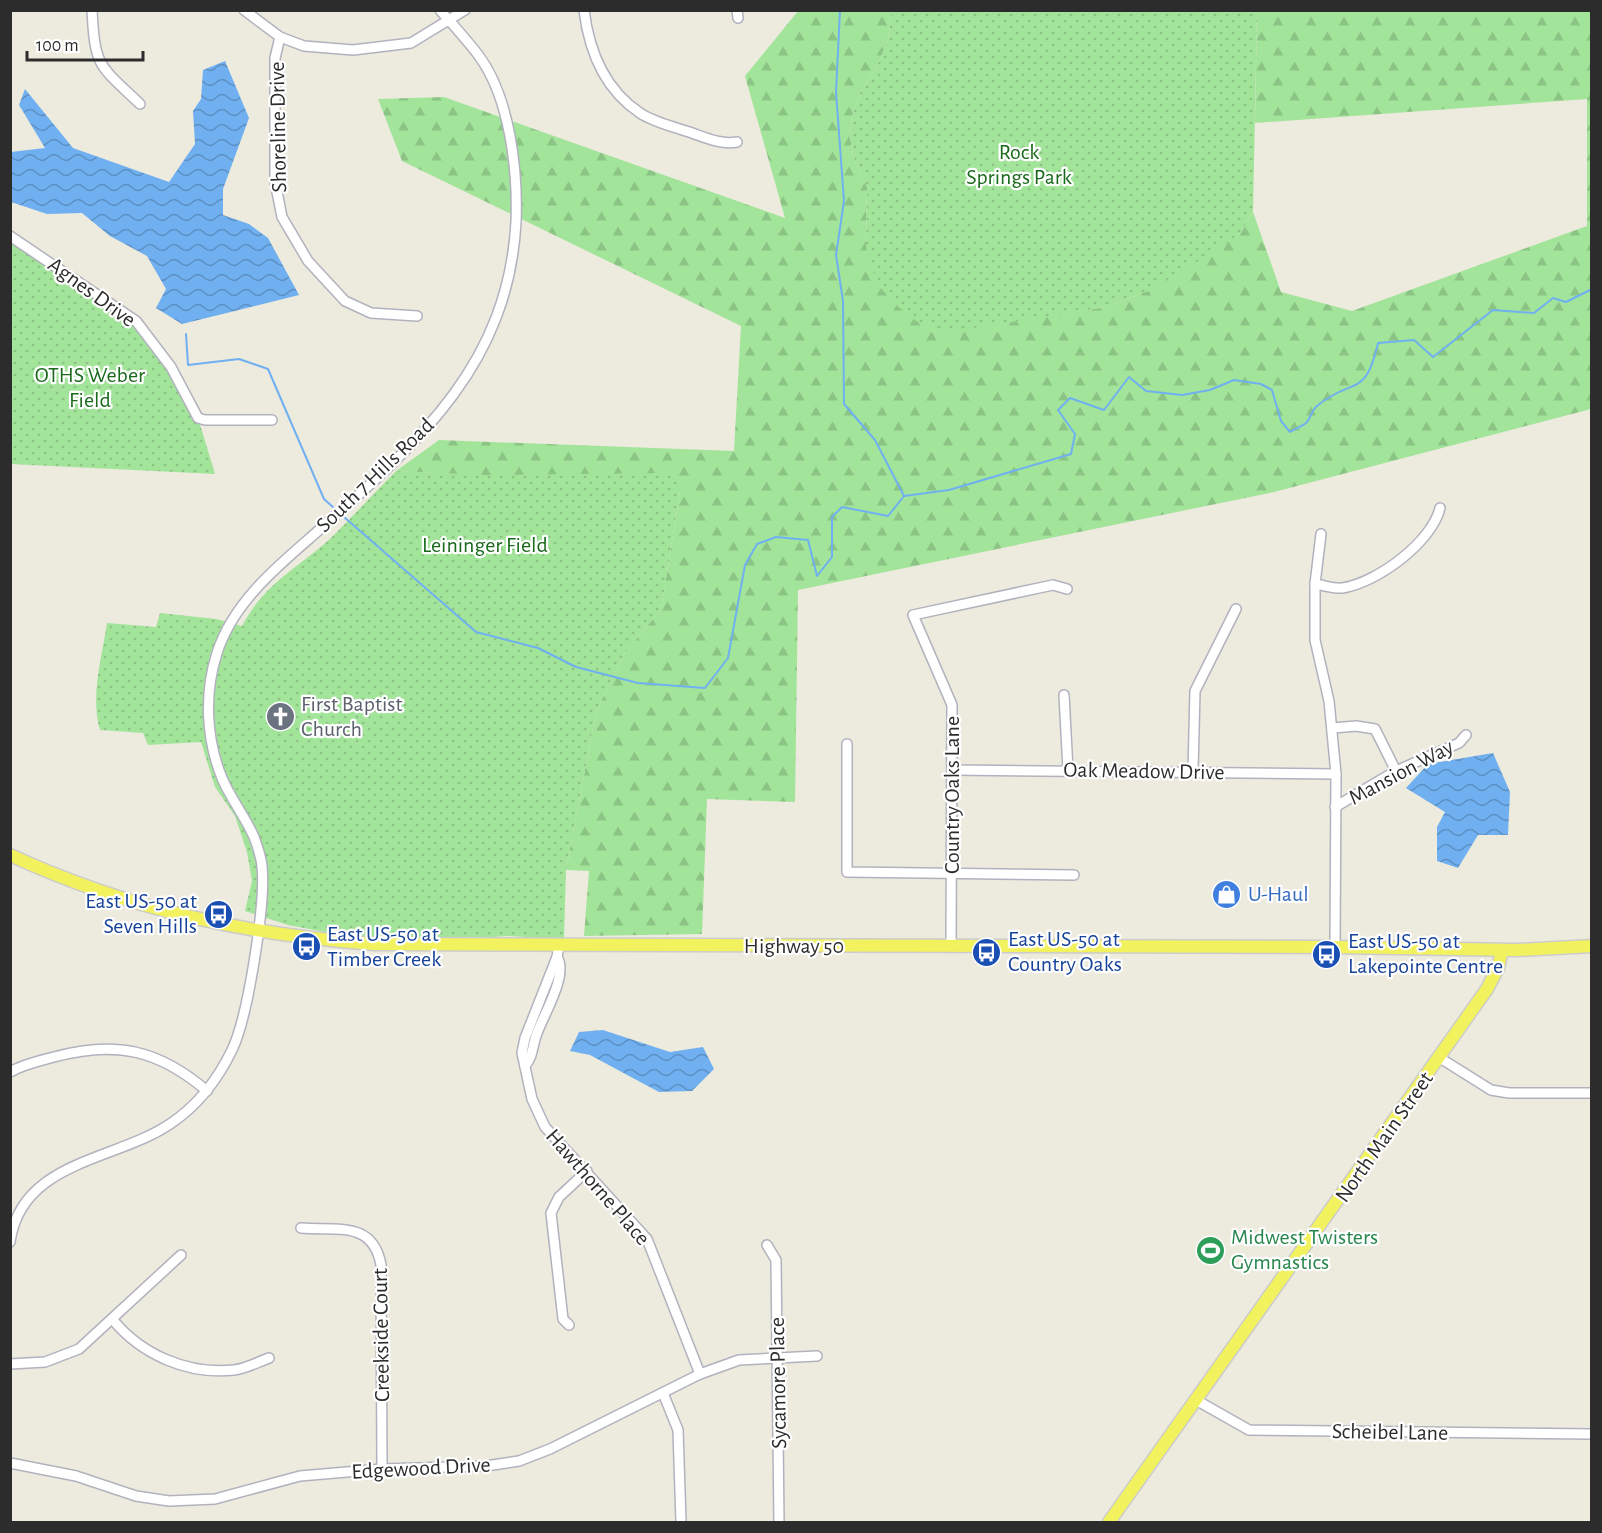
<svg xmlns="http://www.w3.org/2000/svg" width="1602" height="1533" viewBox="0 0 1602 1533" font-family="'Alegreya Sans',sans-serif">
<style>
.forest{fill:url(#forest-firs)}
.park{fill:url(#park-dots)}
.water{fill:url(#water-waves)}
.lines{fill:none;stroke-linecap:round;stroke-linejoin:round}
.stream{stroke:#70b0f0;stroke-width:2}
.minor-casing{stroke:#b2b2bf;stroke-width:12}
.major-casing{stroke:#ccc;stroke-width:15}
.minor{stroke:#fff;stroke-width:9}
.major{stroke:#f2f25e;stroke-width:12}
.labels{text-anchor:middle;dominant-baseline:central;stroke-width:4.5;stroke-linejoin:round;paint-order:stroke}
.street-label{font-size:22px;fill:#2c2c2c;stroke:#fff}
.park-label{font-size:22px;fill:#1a6a1c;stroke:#fff}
.worship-label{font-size:22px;fill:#5b616d;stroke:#fff;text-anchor:start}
.shop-label{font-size:22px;fill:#366cbe;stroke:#fff;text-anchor:start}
.transit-label{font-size:22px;fill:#164399;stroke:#fff;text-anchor:start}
.leisure-label{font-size:22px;fill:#27864d;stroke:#fff;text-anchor:start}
</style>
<defs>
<pattern id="forest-firs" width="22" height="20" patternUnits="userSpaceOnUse" patternTransform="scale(1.5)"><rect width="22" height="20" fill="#a2e49a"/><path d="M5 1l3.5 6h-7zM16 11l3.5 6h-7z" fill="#8cc485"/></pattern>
<pattern id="park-dots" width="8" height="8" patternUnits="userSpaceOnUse" patternTransform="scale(1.5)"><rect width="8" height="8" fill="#a2e49a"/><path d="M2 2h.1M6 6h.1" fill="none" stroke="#8cc485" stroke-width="1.8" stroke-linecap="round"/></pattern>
<pattern id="water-waves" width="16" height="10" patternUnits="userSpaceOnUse" patternTransform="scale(1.5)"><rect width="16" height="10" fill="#70b0f0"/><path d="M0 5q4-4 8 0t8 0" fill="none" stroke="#5c8fc3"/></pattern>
</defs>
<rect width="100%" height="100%" fill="#edeade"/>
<polygon class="forest" points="798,11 892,11 888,40 877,66 861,91 852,116 850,136 853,156 867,187 866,247 1047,316 1106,307 1148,291 1240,233 1253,212 1281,292 1352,311 1587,226 1587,99 1255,123 1257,11 1591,11 1591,409 1274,492 798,590 795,802 707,799 702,934 584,936 589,871 566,870 596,712 624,654 661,609 681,486 396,471 439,440 734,451 741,326 402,161 378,99 444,97 785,218 745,76"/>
<g class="park">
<polygon points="892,10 1257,11 1253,212 1240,233 1210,254 1148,291 1106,307 973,328 944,330 916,321 896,305 880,287 872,270 866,247 867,187 853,156 850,136 852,116 861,91 877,66 888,40"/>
<polygon points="11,236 147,333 198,418 215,474 11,464"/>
<path d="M396,471L486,475L670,473L681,486L661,609L624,654L596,712L566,870L564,939L508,936L408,942L352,937L288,925L245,911L252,881L247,852L235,816L215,787L201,742L148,745L143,733L100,730C90,696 102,657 107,623L156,627L160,613L216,619L242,626C267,579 302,567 337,532C357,512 376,491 396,471Z"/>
</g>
<g class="water">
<polygon points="225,61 249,118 223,189 223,215 249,224 268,238 299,295 182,324 156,308 166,289 147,256 110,236 82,213 47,214 11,202 11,152 45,148 19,105 25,89 73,148 169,182 195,144 193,111 201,99 203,70"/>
<polygon points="1493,753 1510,792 1508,835 1478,835 1458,868 1437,861 1437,827 1445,812 1406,788 1428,764"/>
<polygon points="603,1030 670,1052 703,1047 714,1069 692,1091 659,1092 590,1055 570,1051 579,1032"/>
</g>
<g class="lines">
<g class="stream">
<polyline points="840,10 836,92 844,201 836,255 843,301 844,404 875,440 904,496"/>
<polyline points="186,334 188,365 239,359 268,369 324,499 334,508"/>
<path d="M904,496L949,490L1071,454L1075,434L1058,410L1070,398L1104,410L1129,377L1146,391L1182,395L1210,390L1234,380L1261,384L1272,390L1281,421L1290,432C1295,429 1303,426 1307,422C1311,417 1312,410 1317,406C1353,376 1365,400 1378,343L1414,340L1433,357L1493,310L1534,313L1553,298L1566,302L1592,289"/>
<polyline points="344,517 476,632 538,648 576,667 638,683 705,688 728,658 745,565 757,544 776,537 808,540 817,576 832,557 832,517 842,507 888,516 904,496"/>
</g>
<defs>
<g id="minor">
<path d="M92,10C95,68 99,65 140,104"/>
<polyline points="244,10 280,37 304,46 353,50 411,43 465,10"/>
<path d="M584,10C589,51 604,89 640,113C655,123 675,127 692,133C706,138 722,145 737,142"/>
<polyline points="737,10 738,18"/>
<polyline points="280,37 275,58 275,182 282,217 308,261 345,301 371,313 417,316"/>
<polyline points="10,236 136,321 171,367 198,418 205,420 272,420"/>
<polyline points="1321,534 1315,584 1315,640 1329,701 1336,774 1335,947"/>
<path d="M1315,584C1323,585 1334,589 1342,588C1377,583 1432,542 1440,508"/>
<polyline points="1064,695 1068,770"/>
<polyline points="1333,728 1356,726 1375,729 1396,771"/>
<polyline points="847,744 847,872 1074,875"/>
<polyline points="952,770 1336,774"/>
<polyline points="1193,771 1195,691 1236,609"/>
<polyline points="1335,807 1396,771 1459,743 1466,735"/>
<polyline points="559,945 557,957 525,1038 522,1053 532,1099 545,1127 647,1239 700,1374"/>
<polyline points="951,946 952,705 913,615 1053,585 1067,589"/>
<polyline points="1440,1058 1491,1090 1509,1093 1592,1093"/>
<path d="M525,1066C533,1056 532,1048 536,1036C542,1017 569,975 557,957"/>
<path d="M10,1072C24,1064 39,1061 54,1057C116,1040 159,1050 207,1091"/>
<path d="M301,1228C336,1231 373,1220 381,1265L382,1469"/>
<path d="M10,1242C21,1161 115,1161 170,1124C197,1106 218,1079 232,1050C248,1017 266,902 262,866C261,857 257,845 254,837C245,816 230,798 222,778C206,739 204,693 217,653C232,605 274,569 310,538C413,447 508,369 516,222C518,171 510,98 479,56C467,40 453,25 440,10"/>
<polyline points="767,1245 776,1260 779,1522"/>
<path d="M113,1320C142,1355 188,1375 234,1370C245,1369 258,1362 269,1358"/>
<polyline points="569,1325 563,1319 551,1213 559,1197 587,1171"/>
<polyline points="10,1364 45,1362 79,1349 181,1255"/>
<polyline points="663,1393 678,1430 681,1522"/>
<polyline points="1196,1400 1249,1430 1592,1434"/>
<polyline points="10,1463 76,1476 136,1496 169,1501 215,1499 300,1476 382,1469 486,1466 519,1461 550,1449 700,1374 739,1360 817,1356"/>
</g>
<g id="major">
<path d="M10,855C127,909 247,935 375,944L1335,947L1518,950L1592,946"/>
<polyline points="1109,1522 1487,989 1498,968 1502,950"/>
</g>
</defs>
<use href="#minor" class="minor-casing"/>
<use href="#major" class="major-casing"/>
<use href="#minor" class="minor"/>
<use href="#major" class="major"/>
</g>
<defs>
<symbol id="church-disc" viewBox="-11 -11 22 22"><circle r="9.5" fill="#6b7280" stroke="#fff"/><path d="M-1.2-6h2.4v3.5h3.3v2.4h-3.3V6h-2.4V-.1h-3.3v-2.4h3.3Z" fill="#fff"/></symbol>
<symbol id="shop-disc" viewBox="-11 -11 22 22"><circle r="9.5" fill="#3f7fe0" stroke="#fff"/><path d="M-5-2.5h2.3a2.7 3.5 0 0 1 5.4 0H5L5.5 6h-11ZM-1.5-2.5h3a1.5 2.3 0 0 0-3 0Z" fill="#fff"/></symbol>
<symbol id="bus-disc" viewBox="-11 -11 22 22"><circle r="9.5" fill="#1a4fb4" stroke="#fff"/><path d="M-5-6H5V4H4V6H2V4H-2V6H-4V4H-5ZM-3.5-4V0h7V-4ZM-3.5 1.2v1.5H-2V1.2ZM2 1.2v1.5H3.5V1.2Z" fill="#fff"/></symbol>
<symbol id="stadium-disc" viewBox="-11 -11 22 22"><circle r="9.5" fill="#2e9e5b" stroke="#fff"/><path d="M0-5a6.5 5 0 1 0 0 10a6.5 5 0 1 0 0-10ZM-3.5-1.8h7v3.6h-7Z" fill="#fff"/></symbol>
</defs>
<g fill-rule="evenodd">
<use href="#church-disc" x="264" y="700" width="33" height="33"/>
<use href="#shop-disc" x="1210" y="878" width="33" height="33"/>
<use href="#bus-disc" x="202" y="898" width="33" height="33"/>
<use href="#bus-disc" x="290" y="930" width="33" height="33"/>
<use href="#bus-disc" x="970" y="936" width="33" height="33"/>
<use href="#bus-disc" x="1310" y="938" width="33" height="33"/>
<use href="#stadium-disc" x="1194" y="1234" width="33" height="33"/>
</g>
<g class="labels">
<g class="street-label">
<text transform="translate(278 127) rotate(-91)">Shoreline Drive</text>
<text transform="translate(92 292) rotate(36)">Agnes Drive</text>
<text transform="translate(375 475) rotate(-44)">South 7 Hills Road</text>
<text transform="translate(1144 771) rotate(1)">Oak Meadow Drive</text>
<text transform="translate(1401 772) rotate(-28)">Mansion Way</text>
<text transform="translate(952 795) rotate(-90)">Country Oaks Lane</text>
<text x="794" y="946">Highway 50</text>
<text transform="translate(1384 1137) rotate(-55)">North Main Street</text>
<text transform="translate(598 1187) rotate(49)">Hawthorne Place</text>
<text transform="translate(381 1335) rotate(-91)">Creekside Court</text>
<text transform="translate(778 1383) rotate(-91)">Sycamore Place</text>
<text transform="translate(1390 1432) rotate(1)">Scheibel Lane</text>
<text transform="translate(421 1468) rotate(-3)">Edgewood Drive</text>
</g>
<g class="park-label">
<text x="1019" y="152">Rock<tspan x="1019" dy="25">Springs Park</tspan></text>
<text x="90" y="375">OTHS Weber<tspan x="90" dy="25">Field</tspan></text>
<text x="485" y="545">Leininger Field</text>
</g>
<g class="worship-label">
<text x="301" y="704">First Baptist<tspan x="301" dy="25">Church</tspan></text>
</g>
<g class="shop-label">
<text x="1248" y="894">U-Haul</text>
</g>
<g class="transit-label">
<text x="197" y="901" text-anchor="end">East US-50 at<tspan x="197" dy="25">Seven Hills</tspan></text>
<text x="327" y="934">East US-50 at<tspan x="327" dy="25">Timber Creek</tspan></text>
<text x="1008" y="939">East US-50 at<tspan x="1008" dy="25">Country Oaks</tspan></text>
<text x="1348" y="941">East US-50 at<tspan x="1348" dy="25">Lakepointe Centre</tspan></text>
</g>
<g class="leisure-label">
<text x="1231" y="1237">Midwest Twisters<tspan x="1231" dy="25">Gymnastics</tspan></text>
</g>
</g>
<rect width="1602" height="1533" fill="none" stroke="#2c2c2c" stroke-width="24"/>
<path d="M27 51v9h116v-9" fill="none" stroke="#2c2c2c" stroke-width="3"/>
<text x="36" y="51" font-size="18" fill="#2c2c2c" stroke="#ffffff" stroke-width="4.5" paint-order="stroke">100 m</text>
</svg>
